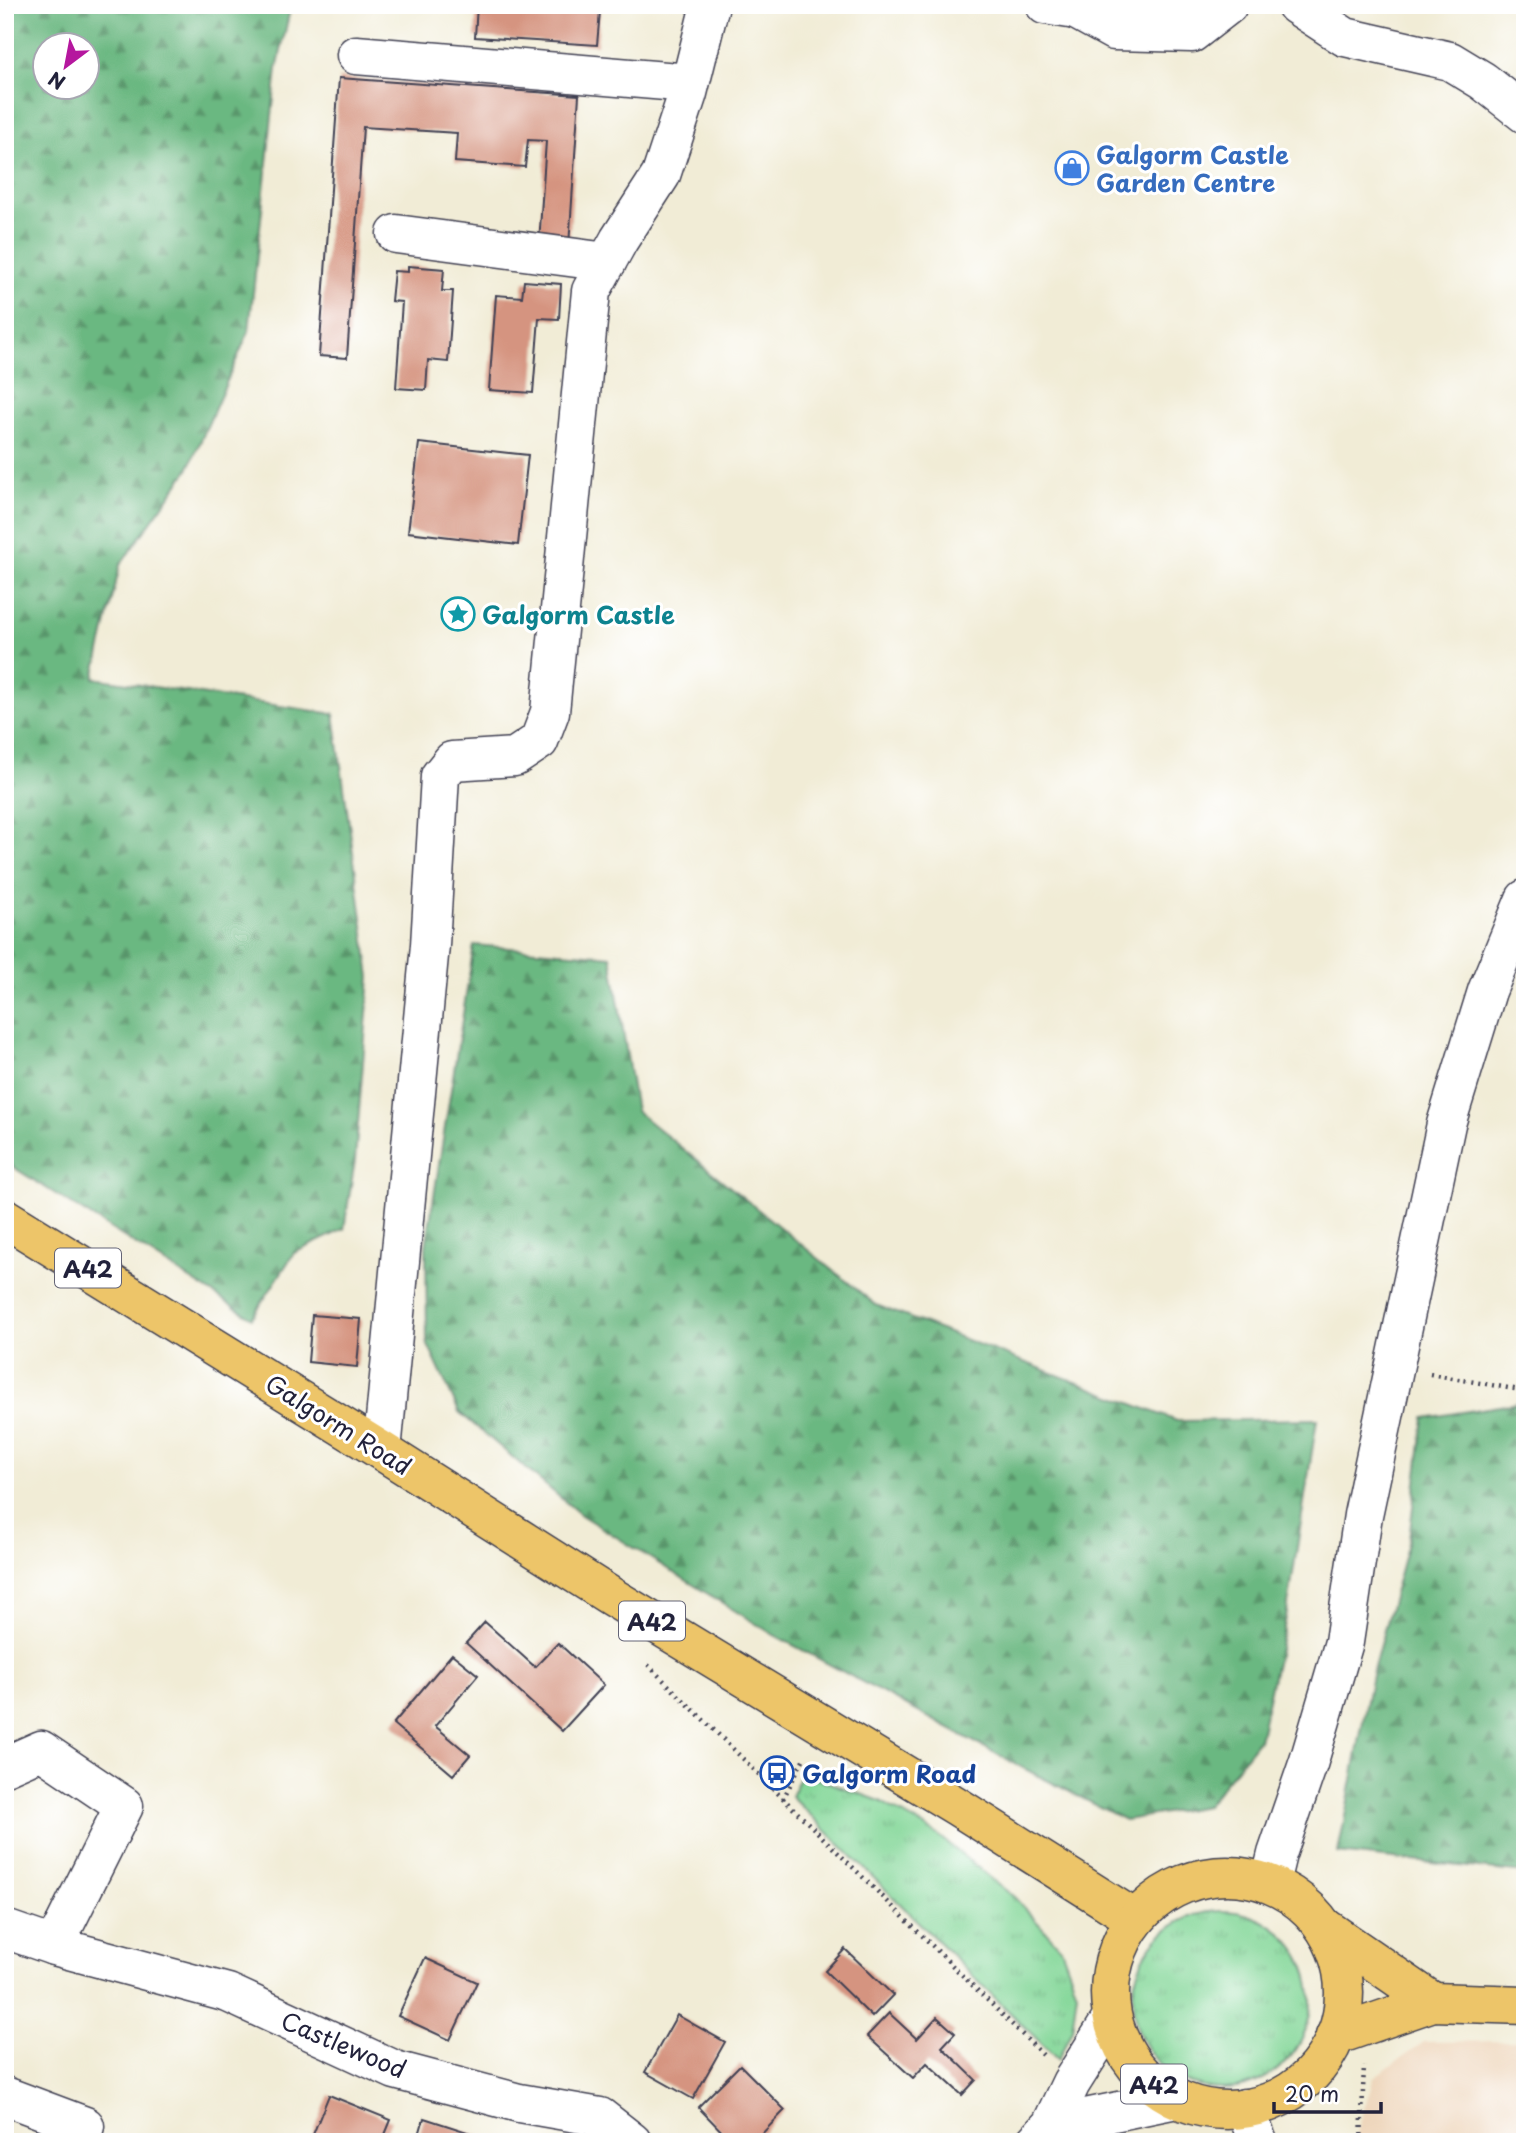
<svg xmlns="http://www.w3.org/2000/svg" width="1530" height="2147" viewBox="0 0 1530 2147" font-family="'Playpen Sans',sans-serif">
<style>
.built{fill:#eed6bb}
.grass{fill:url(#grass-tufts);stroke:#537c6a;stroke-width:2}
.forest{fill:url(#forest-firs);stroke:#466d5e;stroke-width:2;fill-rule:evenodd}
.building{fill:#d59480}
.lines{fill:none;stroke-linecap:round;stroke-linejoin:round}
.minor-casing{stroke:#414052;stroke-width:41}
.major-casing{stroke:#414052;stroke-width:41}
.path{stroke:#414052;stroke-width:4.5;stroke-dasharray:2 5;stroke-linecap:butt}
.minor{stroke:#fff;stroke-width:38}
.major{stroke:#edc569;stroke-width:38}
.labels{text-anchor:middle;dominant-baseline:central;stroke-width:6;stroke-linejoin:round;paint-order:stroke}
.shield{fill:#fff;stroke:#646476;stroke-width:2}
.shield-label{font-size:23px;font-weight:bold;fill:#22223b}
.shop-label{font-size:24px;font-weight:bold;fill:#366cbe;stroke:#fff;text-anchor:start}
.culture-label{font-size:24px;font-weight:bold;fill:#0d838f;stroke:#fff;text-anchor:start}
.street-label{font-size:24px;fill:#22223b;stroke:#fff}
.transit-label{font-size:24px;font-weight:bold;fill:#164399;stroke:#fff;text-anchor:start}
</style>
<defs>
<pattern id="grass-tufts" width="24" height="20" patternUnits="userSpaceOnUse" patternTransform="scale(1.75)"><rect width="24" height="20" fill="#84d799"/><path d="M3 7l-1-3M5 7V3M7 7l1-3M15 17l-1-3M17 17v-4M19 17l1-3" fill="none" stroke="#72b885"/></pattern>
<pattern id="forest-firs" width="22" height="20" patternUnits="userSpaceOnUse" patternTransform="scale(1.75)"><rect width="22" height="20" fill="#6bb881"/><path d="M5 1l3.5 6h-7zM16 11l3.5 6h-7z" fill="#58956b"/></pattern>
</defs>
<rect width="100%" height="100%" fill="#fff"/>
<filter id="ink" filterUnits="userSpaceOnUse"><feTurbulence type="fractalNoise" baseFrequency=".0143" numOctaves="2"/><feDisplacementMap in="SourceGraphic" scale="14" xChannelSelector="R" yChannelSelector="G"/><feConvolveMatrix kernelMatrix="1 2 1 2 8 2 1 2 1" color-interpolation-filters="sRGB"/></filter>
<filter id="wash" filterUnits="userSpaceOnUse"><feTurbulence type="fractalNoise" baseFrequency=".00686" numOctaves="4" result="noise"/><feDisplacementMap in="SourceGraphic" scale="28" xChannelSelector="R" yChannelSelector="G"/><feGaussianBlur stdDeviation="1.57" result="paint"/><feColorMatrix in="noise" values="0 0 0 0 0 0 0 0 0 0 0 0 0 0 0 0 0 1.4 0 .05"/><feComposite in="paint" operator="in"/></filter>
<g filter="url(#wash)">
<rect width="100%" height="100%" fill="#f1ecd6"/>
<polygon class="built" points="1525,2041 1525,2142 1354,2142 1374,2077 1424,2042"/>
<g class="grass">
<polygon points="802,1773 880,1801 935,1833 1014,1897 1061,1948 1077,1992 1072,2029 1058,2060 791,1796"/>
<circle cx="1222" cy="2000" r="89"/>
</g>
<g class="forest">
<path d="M5,5H291L277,69L249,331L188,470L120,565L94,678L334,714L370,977L355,1160L344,1229L294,1253L252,1318L5,1162ZM46,46H88V88H46Z"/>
<polygon points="474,945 611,956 636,1111 876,1305 1177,1421 1317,1419 1286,1618 1259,1740 1206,1806 1125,1820 1025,1769 774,1635 581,1515 459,1412 427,1343 426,1246"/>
<polygon points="1525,1402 1525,1873 1338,1853 1372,1674 1409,1539 1424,1418"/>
</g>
<g id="blocks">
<g class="building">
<polygon points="477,5 600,11 597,45 475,37"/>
<polygon points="339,78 579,95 569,246 539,244 546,141 528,140 525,167 455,162 457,133 363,127 347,358 319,356"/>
<polygon points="408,266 444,269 442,291 453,291 448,362 428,360 426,390 396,388 402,302 391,301 394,271 408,272"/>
<polygon points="524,281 561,284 559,319 539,318 533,393 489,390 496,295 522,297"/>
<polygon points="419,443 528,455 518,545 408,532"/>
<polygon points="312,1315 361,1319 357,1367 308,1362"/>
<polygon points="485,1622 535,1667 558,1643 604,1685 562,1731 466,1643"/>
<polygon points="452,1654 478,1675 435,1726 470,1755 453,1775 393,1724"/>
<polygon points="845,1949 893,1995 872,2017 825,1971"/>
<polygon points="425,1958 477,1982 450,2040 398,2016"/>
<polygon points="889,2013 917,2039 937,2017 955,2033 942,2047 976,2080 962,2095 927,2063 913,2078 867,2036"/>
<polygon points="677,2015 725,2042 693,2099 645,2072"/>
<polygon points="740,2065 785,2110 754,2142 732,2142 698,2107"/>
<polygon points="329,2095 391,2120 382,2142 310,2142"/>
<polygon points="424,2118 483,2137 481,2142 417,2142"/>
</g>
</g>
</g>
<g filter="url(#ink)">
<use href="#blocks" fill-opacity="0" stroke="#414052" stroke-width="2"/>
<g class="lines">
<defs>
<g id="minor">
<polyline points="1045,5 1076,10"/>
<polyline points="1077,5 1076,10 1114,31 1192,33 1228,5"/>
<polyline points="1296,5 1345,37 1450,61 1483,81 1525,114"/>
<polyline points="356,55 690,83"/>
<polyline points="396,234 607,262"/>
<polyline points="382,1451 430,945 440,776 452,761 515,757 539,741 550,712 591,291 619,240 661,175 688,93 710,5"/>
<polyline points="5,1766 41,1750 124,1806 54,1946"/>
<polyline points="1270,1883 1277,1854 1309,1761 1344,1642 1363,1515 1446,1124 1487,991 1525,899"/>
<polyline points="5,1929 54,1946 228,1993 395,2070 519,2103 600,2117 632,2142"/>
<polyline points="5,2096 85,2126 76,2142"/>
<polyline points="1245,2108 1258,2142"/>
<polyline points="1051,2125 1177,2099"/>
<polyline points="1035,2142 1051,2125 1071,2083 1112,2018"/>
</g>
<g id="major">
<polyline points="5,1218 382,1451 612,1597 958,1807 1135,1919"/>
<circle cx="1227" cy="1993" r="117"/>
<polyline points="1324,1927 1433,2002"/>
<polyline points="1335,2036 1433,2002 1525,2005"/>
</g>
</defs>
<use href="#minor" class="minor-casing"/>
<use href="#major" class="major-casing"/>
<g class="path">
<polyline points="1430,1374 1525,1391"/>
<polyline points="648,1665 1045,2057"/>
<polyline points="783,1799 805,1756"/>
<polyline points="1361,2142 1364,2065"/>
</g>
<use href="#minor" class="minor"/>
<use href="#major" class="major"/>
</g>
</g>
<defs>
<symbol id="shop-ring" viewBox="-11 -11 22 22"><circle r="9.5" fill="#fff" stroke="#3f7fe0" stroke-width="1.5"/><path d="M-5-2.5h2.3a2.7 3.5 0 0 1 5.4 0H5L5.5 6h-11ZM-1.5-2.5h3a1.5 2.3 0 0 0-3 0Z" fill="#3f7fe0"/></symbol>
<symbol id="sight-ring" viewBox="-11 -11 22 22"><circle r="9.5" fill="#fff" stroke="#0f9aa8" stroke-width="1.5"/><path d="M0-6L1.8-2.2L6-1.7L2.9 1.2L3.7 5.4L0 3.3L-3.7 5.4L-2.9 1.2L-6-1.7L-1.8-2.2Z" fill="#0f9aa8"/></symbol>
<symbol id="bus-ring" viewBox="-11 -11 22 22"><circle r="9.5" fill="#fff" stroke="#1a4fb4" stroke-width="1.5"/><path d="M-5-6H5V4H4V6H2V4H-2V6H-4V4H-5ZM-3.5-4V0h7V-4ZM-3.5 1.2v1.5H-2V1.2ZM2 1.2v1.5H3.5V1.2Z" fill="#1a4fb4"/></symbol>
</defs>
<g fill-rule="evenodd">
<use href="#shop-ring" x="1053" y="149" width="38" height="38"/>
<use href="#sight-ring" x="439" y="595" width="38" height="38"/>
<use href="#bus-ring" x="758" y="1754" width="38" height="38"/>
</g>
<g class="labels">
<g class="shield">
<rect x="55" y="1248.5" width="66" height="39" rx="5"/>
<rect x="619" y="1601.5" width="66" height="39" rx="5"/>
<rect x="1121" y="2064.5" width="66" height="39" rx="5"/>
</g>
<g class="shield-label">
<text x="88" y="1268">A42</text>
<text x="652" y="1621">A42</text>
<text x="1154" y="2084">A42</text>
</g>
<g class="shop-label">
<text x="1096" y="154">Galgorm Castle<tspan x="1096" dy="28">Garden Centre</tspan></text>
</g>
<g class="culture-label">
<text x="482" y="614">Galgorm Castle</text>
</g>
<g class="street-label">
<text transform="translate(339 1424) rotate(32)">Galgorm Road</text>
<text transform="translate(344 2044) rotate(23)">Castlewood</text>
</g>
<g class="transit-label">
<text x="802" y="1773">Galgorm Road</text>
</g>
</g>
<rect width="1530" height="2147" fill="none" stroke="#fff" stroke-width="28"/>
<g transform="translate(66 66) rotate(212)"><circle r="33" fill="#ffffff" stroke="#a7a7b1" stroke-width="2"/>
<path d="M0-5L12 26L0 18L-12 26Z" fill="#b5179e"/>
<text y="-10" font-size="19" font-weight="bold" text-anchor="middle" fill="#22223b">N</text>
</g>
<path d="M1274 2102v10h107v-10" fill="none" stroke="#22223b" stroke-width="3.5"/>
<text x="1285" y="2102" font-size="21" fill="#22223b" stroke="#ffffff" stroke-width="5" paint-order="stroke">20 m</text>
</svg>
